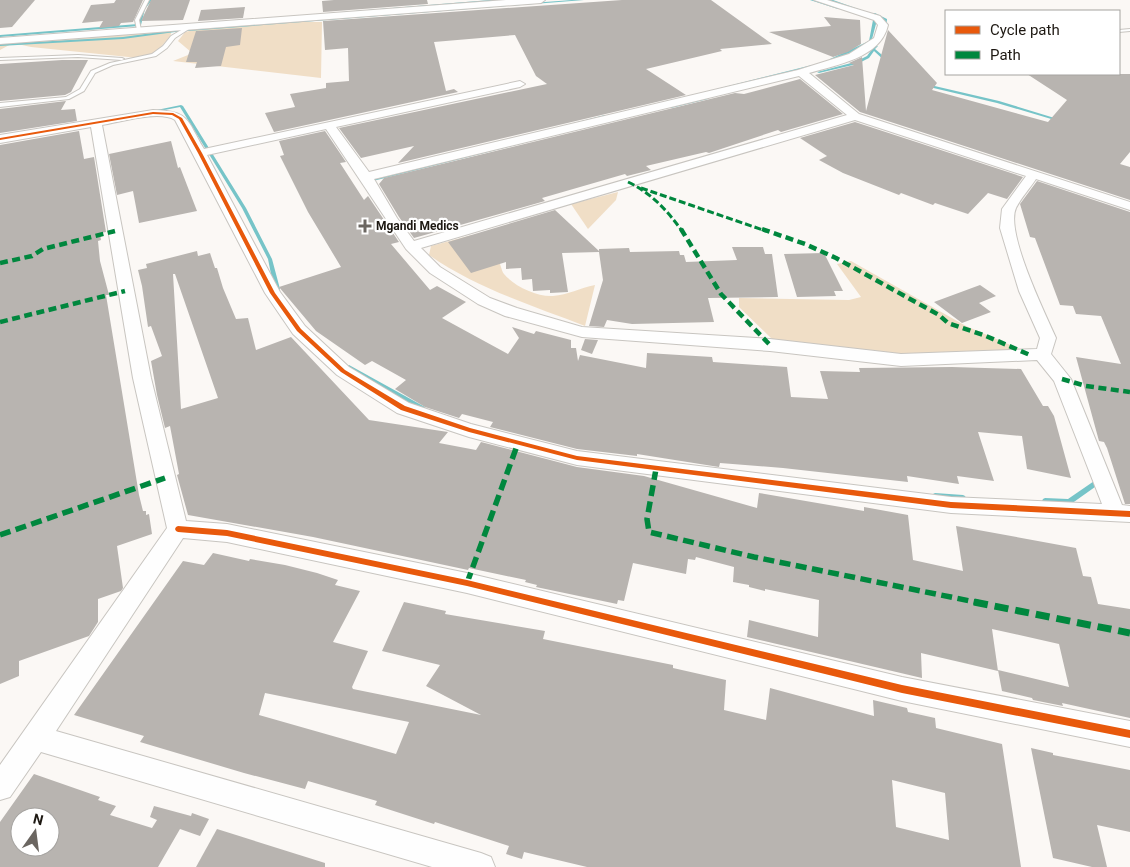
<svg xmlns="http://www.w3.org/2000/svg" width="1130" height="867" viewBox="0 0 1130 867" font-family="Roboto,sans-serif">
<style>
.green{fill:#f0dec6}
.lines{fill:none;stroke-linecap:round;stroke-linejoin:round}
.stream{fill:#76c4c8;fill-rule:evenodd}
.building{fill:#b8b4b0;fill-rule:evenodd}
.lane-casing{stroke:#c8c5c0;stroke-width:2}
.street-casing{stroke:#c8c5c0;stroke-width:2}
.lane{fill:#fefefe;fill-rule:evenodd}
.street{fill:#fefefe;fill-rule:evenodd}
.quiet-far3{stroke:#00873e;stroke-width:3;stroke-dasharray:7 3;stroke-linecap:butt}
.quiet-far2{stroke:#00873e;stroke-width:4.5;stroke-dasharray:8 4.5;stroke-linecap:butt}
.quiet-far1{stroke:#00873e;stroke-width:5.5;stroke-dasharray:11 5.5;stroke-linecap:butt}
.quiet{stroke:#00873e;stroke-width:7;stroke-dasharray:14 7;stroke-linecap:butt}
.cycleway-casing{stroke:#fff;stroke-width:3}
.cycleway{fill:#e8590c;fill-rule:evenodd}
.poi-dot{fill:#6b6661;stroke:#fff;stroke-width:2}
.labels{text-anchor:middle;dominant-baseline:central;stroke-width:4.5;stroke-linejoin:round;paint-order:stroke}
.far-poi-label{font-size:12px;font-weight:bold;fill:#1d1812;stroke:#fff;text-anchor:start}
</style>
<rect width="100%" height="100%" fill="#fbf8f5"/>
<g class="green">
<polygon points="278,22 322,22 321,78 173,61 188,55 191,52 178,41 185,32 203,28"/>
<polygon points="172,30 170,37 156,52 138,58 31,47 13,43 0,50 0,44"/>
<polygon points="618,192 616,200 588,229 571,204"/>
<path d="M472,235C480,243 491,251 498,260C501,264 501,270 504,274C514,286 537,297 553,296C568,295 580,288 595,285L585,326C531,305 476,288 429,255L431,246Z"/>
<polygon points="851,261 966,326 1022,350 922,356 772,339 739,307 739,298 849,300 861,297 837,264"/>
</g>
<g class="lines">
<g class="stream">
<polygon points="149,0 152,0 145,9 141,25 139,26 0,37 0,35 138,24 143,9"/>
<polygon points="490,0 502,0 284,18 282,17"/>
<polygon points="572,0 584,0 175,32 123,39 0,46 0,44 123,37 175,30"/>
<polygon points="810,0 814,0 840,8 838,9"/>
<polygon points="829,0 833,0 861,10 859,11"/>
<polygon points="873,13 875,13 887,19 886,32 883,31 884,20 873,15"/>
<polygon points="870,17 877,20 871,43 832,61 830,61 830,59 869,41 873,20 869,19"/>
<polygon points="875,45 878,46 875,49 888,60 888,62 886,62 874,51 869,58 857,64 819,73 817,72 855,62 867,56"/>
<polygon points="812,65 814,66 813,67 695,96 693,95"/>
<polygon points="926,84 999,101 1061,120 1058,121 997,103 925,86 925,84"/>
<polygon points="707,97 709,98 708,99 671,108 669,107"/>
<polygon points="181,105 183,106 246,208 272,259 280,289 279,290 277,291 274,289 268,259 242,208 180,107 149,113 147,112"/>
<polygon points="605,115 607,116 606,117 576,124 574,123"/>
<polygon points="527,140 529,141 528,142 369,182 367,181"/>
<polygon points="349,365 425,407 426,409 425,411 421,411 347,368 346,367 347,366"/>
<polygon points="1100,477 1102,478 1103,480 1102,482 1071,504 1069,505 1045,504 1043,503 1042,501 1043,499 1045,498 1068,499"/>
<polygon points="935,493 963,495 965,496 966,498 965,500 963,501 935,499 933,498 932,496 933,494"/>
</g>
</g>
<g class="building">
<polygon points="0,0 35,0 12,27 0,28"/>
<polygon points="116,0 143,0 133,22 121,23 119,26 99,28 103,21 82,23 91,5 114,3"/>
<polygon points="151,0 190,0 183,20 141,21"/>
<polygon points="334,0 427,0 428,4 323,12 322,1"/>
<polygon points="622,0 711,0 772,44 720,49 722,51 646,69 686,95 398,163 414,146 361,158 339,128 547,84 536,76 515,35 434,42 446,91 454,89 458,92 274,132 265,113 295,107 290,94 326,88 326,83 349,81 348,48 325,50 323,21"/>
<polygon points="245,7 243,18 198,21 201,10"/>
<polygon points="824,17 860,20 861,44 848,52 833,57 769,32 831,26"/>
<polygon points="242,28 240,45 226,47 221,66 195,68 197,62 186,62 196,31"/>
<polygon points="888,30 937,83 932,90 1048,122 1067,100 1027,74 1130,74 1130,152 1120,164 1130,167 1130,200 860,112 815,75 854,65 849,63 862,57 866,111"/>
<polygon points="62,60 88,60 71,92 65,95 0,101 0,64"/>
<polygon points="800,79 843,114 781,132 778,130 709,153 706,152 646,166 651,170 627,176 625,174 542,198 545,201 414,238 399,217 379,184 384,178 735,93 744,94"/>
<polygon points="66,101 61,110 75,109 77,121 0,133 0,109"/>
<polygon points="855,122 1023,177 1007,199 988,193 968,214 935,203 933,205 901,193 899,195 843,173 819,160 827,156 800,138"/>
<polygon points="79,131 84,159 94,157 106,232 100,233 101,240 98,241 100,261 109,295 106,295 139,495 143,511 146,511 146,515 149,514 152,534 117,546 123,588 121,591 98,599 98,622 89,636 19,661 19,676 0,684 0,145"/>
<polygon points="325,131 346,162 340,163 364,200 368,196 399,242 391,244 430,290 437,286 466,302 442,318 508,354 519,338 512,327 534,334 536,331 571,340 571,348 576,348 578,361 580,355 646,368 647,353 712,357 713,362 787,367 791,397 828,399 820,371 860,372 859,368 952,367 1021,369 1043,406 1048,406 1054,416 1071,478 1027,469 1022,436 978,432 994,481 957,476 959,484 907,476 908,482 783,468 720,463 719,467 637,454 637,456 577,449 490,427 493,422 462,414 459,418 425,407 395,389 406,380 372,361 365,365 316,331 279,287 341,267 308,212 280,156 284,155 279,141"/>
<polygon points="171,141 178,168 180,167 197,211 139,223 133,191 117,195 109,154"/>
<polygon points="1037,181 1130,212 1130,504 1125,504 1107,448 1104,442 1099,441 1076,357 1121,364 1101,316 1076,314 1073,306 1060,305 1035,238 1030,237 1020,204"/>
<polygon points="555,210 599,251 599,249 629,248 630,252 679,251 680,255 684,255 686,262 737,260 732,247 763,247 765,254 772,254 778,297 708,298 714,322 632,324 607,320 604,327 589,326 603,280 599,252 562,253 568,292 550,293 550,290 533,291 532,279 522,280 521,268 506,269 506,262 471,273 448,242"/>
<path d="M197,251L198,256L210,253L215,268H217L223,288L236,319L248,318L256,350L291,337L369,420L448,432L439,443L476,450L481,442L577,467L644,476L757,508L759,493L864,511V507L908,515L913,560L963,571L956,526L1076,548L1083,576L1091,577L1098,604L1130,609V718L1062,703L1063,706L1033,700L1032,698L1002,691L998,670L1069,687L1059,644L992,629L998,671L921,653L922,678L747,637L749,620L818,637L819,600L765,589V591L749,587V585L733,582L734,567L696,557L695,560L688,559L686,574L633,563L624,601L618,600L617,604L536,587L537,585L525,582L526,580L469,568L468,570L313,537L188,515L177,475L179,474L170,426L165,428L157,395L151,361L162,356L151,326L148,327L142,286L138,270L147,268L146,264ZM173,274H175L218,398L181,409Z"/>
<polygon points="824,253 843,291 834,291 836,296 797,297 784,254"/>
<polygon points="980,285 996,296 979,303 991,312 962,323 934,302"/>
<polygon points="585,339 598,340 592,354 581,350"/>
<path d="M213,553L249,561L250,559L285,565L317,573L338,580L335,585L360,591L333,642L368,651L352,687L353,689L481,715L426,686L440,665L382,651L404,602L446,611L445,614L545,631L543,639L673,665V668L726,680L724,710L766,720L770,688L874,716L873,700L907,708L908,712L935,718L936,728L1002,744L1021,867H587L524,852L522,859L506,854L509,846L435,822L434,824L375,805L377,801L308,781L305,789L244,773L140,742L144,736L74,715L183,561L204,565ZM265,693L409,722L396,754L259,715ZM892,780L945,793L949,840L896,827Z"/>
<polygon points="1031,748 1053,753 1053,755 1130,770 1130,832 1097,825 1107,867 1092,867 1053,858"/>
<path d="M34,774L100,797L98,800L116,806L110,815L152,828L157,820L150,817L154,806L191,816L192,813L209,819L200,836L180,829L158,867H0V822ZM20,817H50V847H20Z"/>
<polygon points="217,829 325,863 325,867 196,867"/>
</g>
<g class="lines">
<defs>
<g id="lane">
<polygon points="145,0 149,0 139,20 141,30 139,31 137,30 135,20"/>
<polygon points="188,26 192,27 175,38 167,48 156,56 113,65 95,73 84,91 69,99 0,107 0,103 66,97 80,89 91,71 110,63 152,54 163,46 171,36"/>
<polygon points="1130,29 1130,31 1119,32 1119,30"/>
<polygon points="78,55 122,58 124,59 122,60 78,57 0,60 0,58"/>
</g>
<g id="street">
<polygon points="506,0 545,0 541,3 0,44 0,38"/>
<path d="M814,0H827L880,16L888,25C881,58 836,65 809,73L859,114L1130,202V210L1036,179C1030,188 1021,198 1016,208C1005,232 1045,313 1056,338L1051,354L1071,379L1122,505L1130,506V522L951,513L577,465L469,437L397,413L337,375L293,334L265,293L175,120C159,110 121,122 102,125L151,378L186,521L227,524L467,573L902,677L1130,721V747L902,701L467,593L227,542L183,538L56,731L481,853L491,857L495,867H432L41,752L10,797L0,800V765L167,528L133,378L91,127L0,143V135L153,110C190,111 186,119 204,149L520,81L525,84L520,87L336,127L369,172L798,70L849,54L874,38L878,25L874,20ZM799,76L847,115L414,241L397,218L374,179ZM855,120L1026,176L1002,209L1000,228L1019,291L1040,338L1037,349L901,354L770,339L582,327L517,308L490,298L440,267L421,248ZM326,129L406,249L430,273L478,304L505,316L582,337L770,351L901,366L1037,360L1054,381L1102,504L951,497L577,451L471,424L409,403L349,367L305,326L280,292L207,155Z"/>
</g>
</defs>
<use href="#lane" class="lane-casing"/>
<use href="#street" class="street-casing"/>
<use href="#lane" class="lane"/>
<use href="#street" class="street"/>
<g class="quiet-far3">
<path d="M628,182C651,193 667,210 682,231"/>
<polyline points="641,188 766,231"/>
</g>
<g class="quiet-far2">
<polyline points="681,229 721,294 770,345"/>
<polyline points="762,229 805,244 836,258 939,315 948,323 986,336 1030,355"/>
<polyline points="0,263 32,256 43,249 115,231"/>
<polyline points="0,322 125,291"/>
<polyline points="1062,379 1086,386 1130,392"/>
</g>
<g class="quiet-far1">
<polyline points="656,469 647,519 649,532 754,557 980,603"/>
<polyline points="0,535 165,478"/>
<polyline points="467,583 518,443"/>
</g>
<polyline class="quiet" points="974,602 1130,633"/>
<defs>
<g id="cycleway">
<polygon points="153,112 173,113 182,118 202,153 275,293 301,329 345,370 405,406 470,428 577,456 951,502 1130,511 1130,517 951,508 577,460 469,432 401,410 341,372 297,331 270,293 198,153 179,119 172,115 153,114 0,140 0,138"/>
<polygon points="178,526 227,530 467,580 902,685 1130,730 1130,738 902,693 467,586 227,536 178,532 176,531 175,529 176,527"/>
</g>
</defs>
<use href="#cycleway" class="cycleway-casing"/>
<use href="#cycleway" class="cycleway"/>
</g>
<path class="poi-dot" d="M362.5 218.5h5v5h5v5h-5v5h-5v-5h-5v-5h5z"/>
<g class="labels">
<g class="far-poi-label">
<text x="376" y="226">Mgandi Medics</text>
</g>
</g>
<rect x="945" y="10" width="175" height="65" fill="#ffffff" stroke="#a5a3a0"/>
<rect x="955" y="26" width="25" height="8" fill="#e8590c" stroke="#a5a3a0"/>
<text x="990" y="35" font-size="15" fill="#1d1812">Cycle path</text>
<rect x="955" y="51" width="25" height="8" fill="#00873e" stroke="#a5a3a0"/>
<text x="990" y="60" font-size="15" fill="#1d1812">Path</text>
<g transform="translate(35 832) rotate(14)"><circle r="24" fill="#ffffff" stroke="#a5a3a0"/>
<path d="M0-4L9 19L0 12L-9 19Z" fill="#6b6661"/>
<text y="-8" font-size="14" font-weight="bold" text-anchor="middle" fill="#1d1812">N</text>
</g>
</svg>
